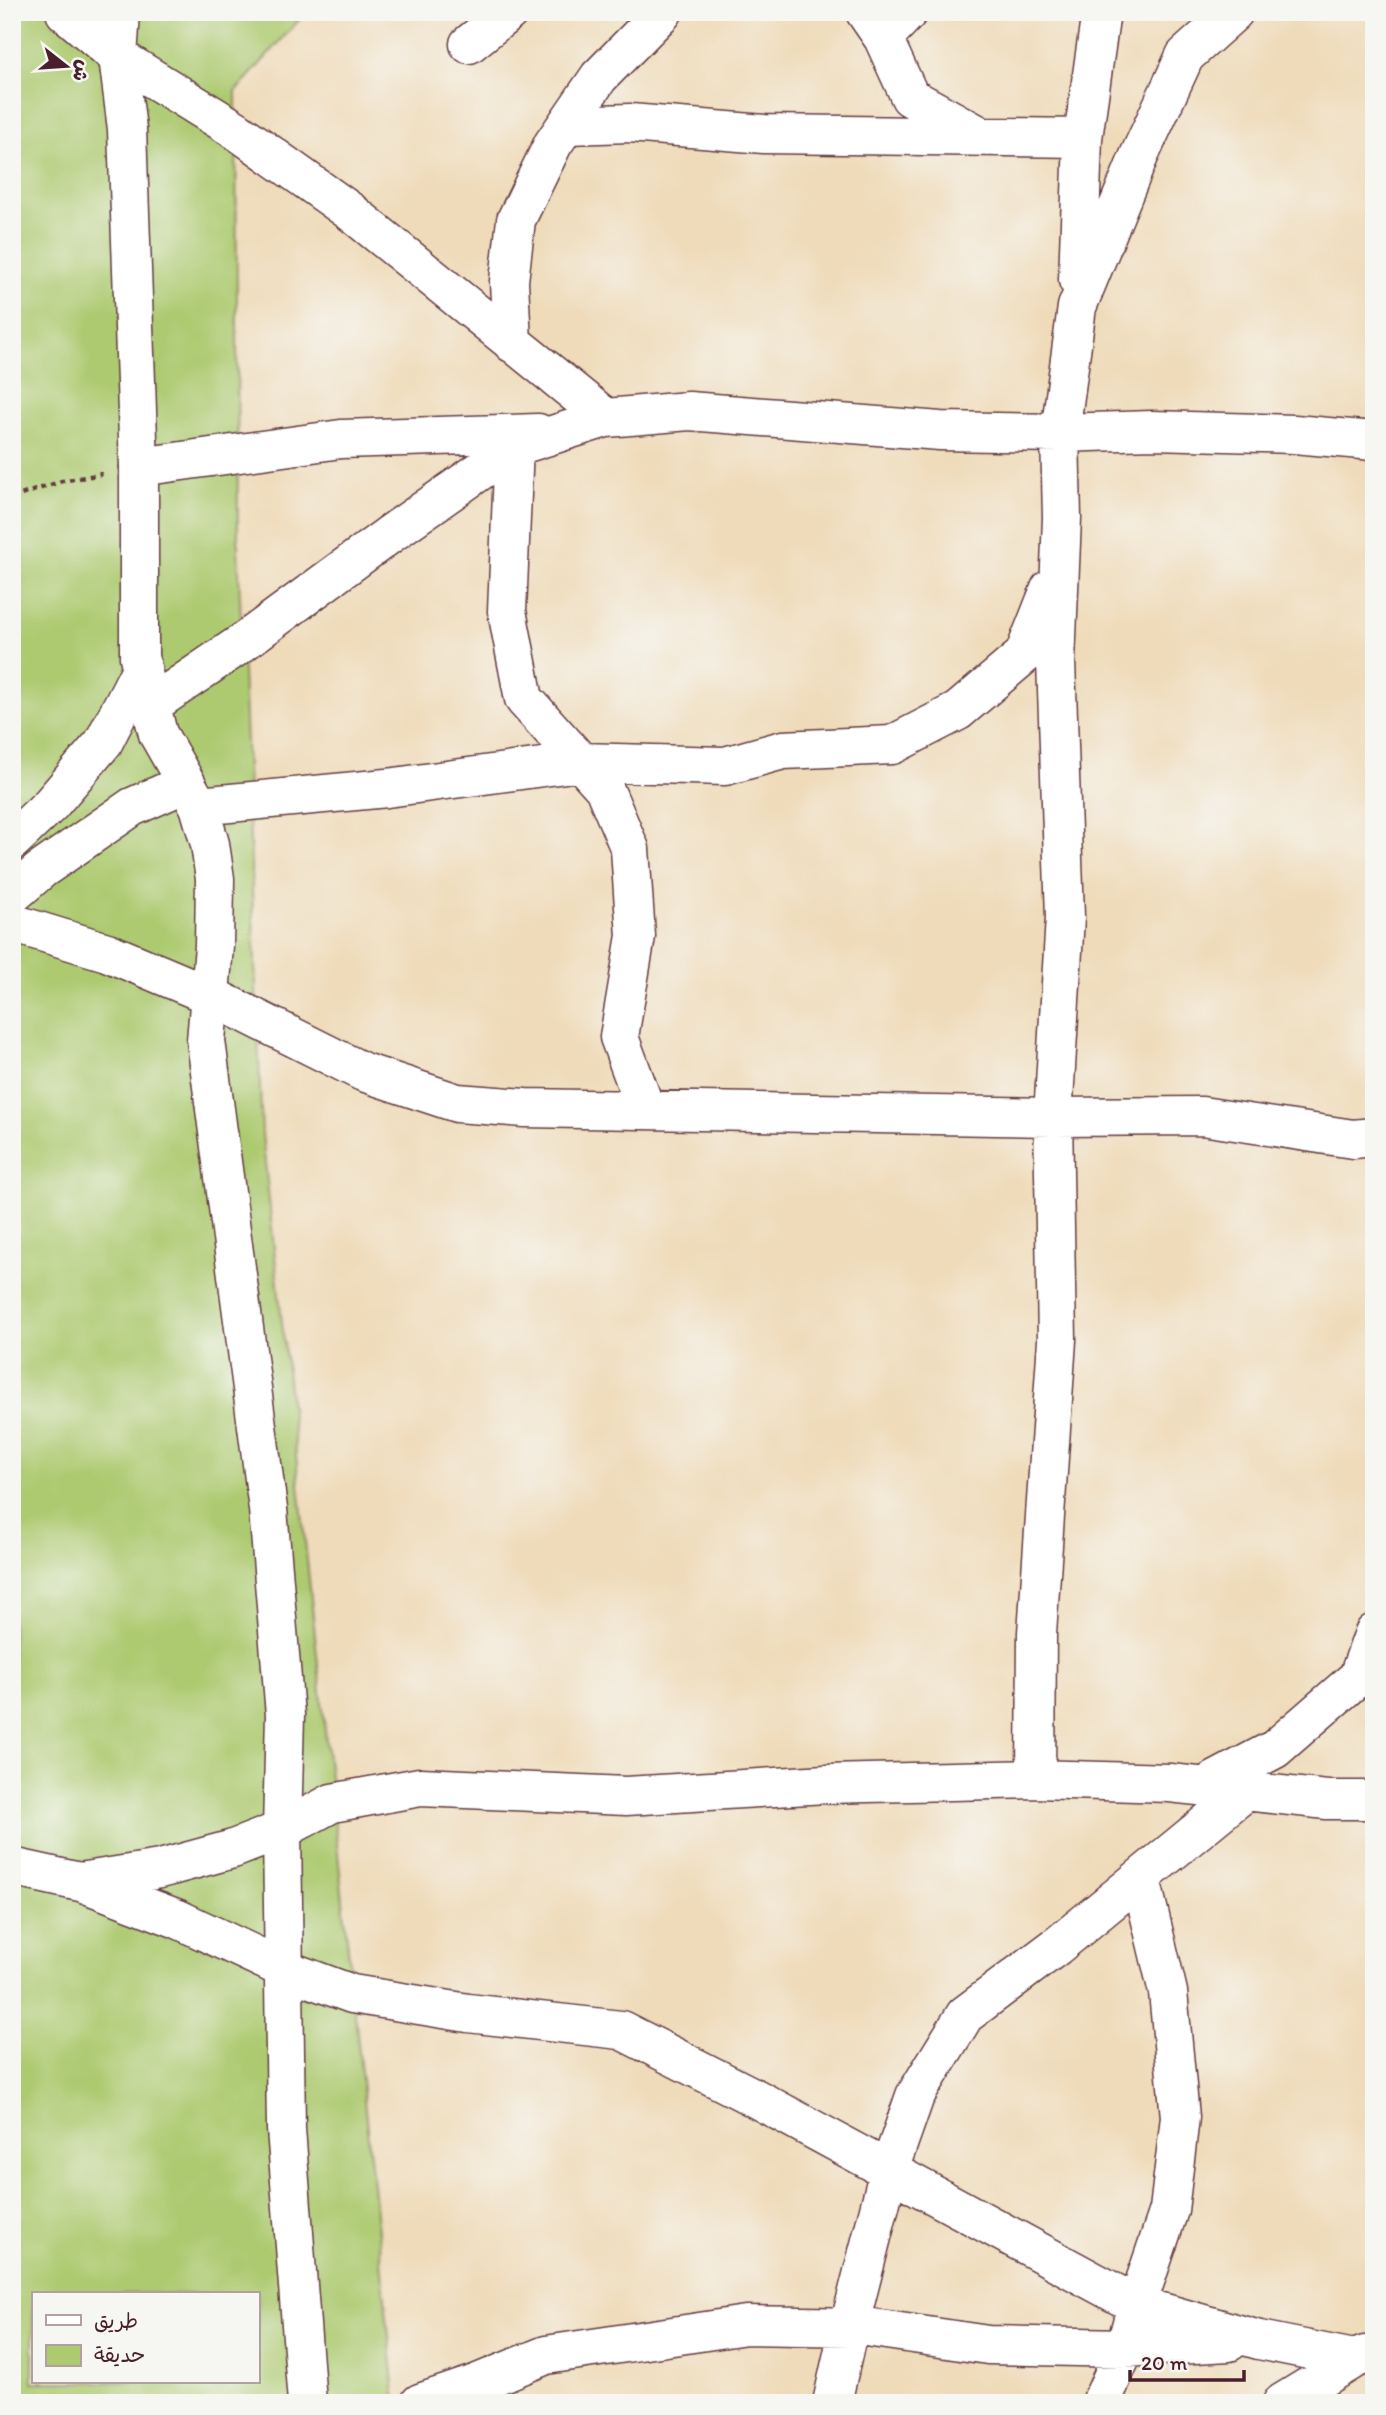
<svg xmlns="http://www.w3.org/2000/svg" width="1386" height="2415" viewBox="0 0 1386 2415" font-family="Itim,'Playpen Sans Arabic',sans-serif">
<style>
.green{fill:#adca71;stroke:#7c744e;stroke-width:2;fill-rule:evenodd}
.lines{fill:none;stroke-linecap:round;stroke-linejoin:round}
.minor-casing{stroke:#633b40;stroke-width:41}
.major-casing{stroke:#633b40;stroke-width:41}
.path{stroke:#633b40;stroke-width:4.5;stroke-dasharray:5 5;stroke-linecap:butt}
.minor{stroke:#fff;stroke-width:38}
.major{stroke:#fff;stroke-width:38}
</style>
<rect width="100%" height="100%" fill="#f6f6f2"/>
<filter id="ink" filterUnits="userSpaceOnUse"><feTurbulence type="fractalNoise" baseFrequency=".0143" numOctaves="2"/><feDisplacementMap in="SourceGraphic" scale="14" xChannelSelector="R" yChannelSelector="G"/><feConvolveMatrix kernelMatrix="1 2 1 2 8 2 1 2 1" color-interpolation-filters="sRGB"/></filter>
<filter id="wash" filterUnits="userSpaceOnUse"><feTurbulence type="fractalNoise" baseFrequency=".00686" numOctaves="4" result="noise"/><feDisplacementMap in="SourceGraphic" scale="28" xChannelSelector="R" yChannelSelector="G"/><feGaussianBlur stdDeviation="1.57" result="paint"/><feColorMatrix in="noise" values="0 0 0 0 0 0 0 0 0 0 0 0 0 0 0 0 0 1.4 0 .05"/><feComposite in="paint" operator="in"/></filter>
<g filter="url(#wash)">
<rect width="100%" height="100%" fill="#efdbba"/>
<path class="green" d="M12,12h294l-70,79 2,458 24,585 134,1269h-384zM33,2294h224v88h-224z"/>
</g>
<g filter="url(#ink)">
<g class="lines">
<g class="minor-casing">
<path id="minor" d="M65,12l53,45 118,73 115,82 255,206
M865,12l18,26 27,59 67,37
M883,38l25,-26
M469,44l40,-32
M567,125l63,-2 134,11 319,4
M1078,280l5,-142 18,-126
M512,343l-3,-62 7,-61 37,-76 46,-67 64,-65
M514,447l-7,164 17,88 80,89 26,61 6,87 -17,101 27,73
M139,467l202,-28 197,-6
M151,705l91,-62 151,-111 121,-85 92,-29 83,-7 251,20 120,2 92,-3 142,4 80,7
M199,806l188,-18 193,-26 145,4 58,-16 109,-5 66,-34 66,-56 26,-66
M12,841l39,-37 52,-61 39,-76
M12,895l29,-25 91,-63 54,-24
M12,923l95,29 102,43 154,77 94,31 68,5 528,9 149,-1 151,23 21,-2
M1036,1779l1,-146 20,-293 -4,-223 12,-200 -9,-256 6,-143 -2,-85 17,-126 62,-151 46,-100 49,-44
M1203,1787l72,-38 83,-72 16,-44
M12,1867l68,15 80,-13 73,-20 49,-19 50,-27 88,-16 206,9 200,-12 210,-5 134,4 157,17h47
M81,1882l97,37 106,50 68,25 116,19 153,17 134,68 382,207 122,35 95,19
M420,2403l53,-18 73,-30 200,-30 120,2 122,18 137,3 104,-6
M832,2403l17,-76 40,-157 26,-74 50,-81 92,-69 189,-155
M1101,2403l24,-55 12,-43 32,-95 11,-93 -12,-125 -27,-113
M1282,2403l72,-44 11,-4"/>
</g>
<g class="major-casing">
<path id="major" d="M121,12l-3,45 9,72 12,338v190l19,77 41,72 11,38 5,35 -1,67 -8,95 62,468 17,206 -3,115 4,299 21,274"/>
</g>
<path class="path" d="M12,498l50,-17 40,-7"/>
<use href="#minor" class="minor"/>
<use href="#major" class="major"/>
</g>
</g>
<rect width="1386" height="2415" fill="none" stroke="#f6f6f2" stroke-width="42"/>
<rect x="32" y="2292" width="228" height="91" fill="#f6f6f2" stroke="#b1a0a2" stroke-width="2"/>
<rect x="46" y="2315" width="35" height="10" fill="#ffffff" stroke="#b1a0a2" stroke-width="2"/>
<text x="94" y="2328" font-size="21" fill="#4a1f2b">طريق</text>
<rect x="46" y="2345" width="35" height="21" fill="#adca71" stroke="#b1a0a2" stroke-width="2"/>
<text x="94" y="2362" font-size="21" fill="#4a1f2b">حديقة</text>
<g transform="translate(66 66) rotate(107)" stroke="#f6f6f2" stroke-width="5" paint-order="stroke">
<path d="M0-5L12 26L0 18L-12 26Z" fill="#4a1f2b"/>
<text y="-10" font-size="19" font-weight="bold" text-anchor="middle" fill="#4a1f2b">ش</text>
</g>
<path d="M1130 2370v10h114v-10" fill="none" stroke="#4a1f2b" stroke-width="3.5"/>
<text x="1141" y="2370" font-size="21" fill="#4a1f2b" stroke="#f6f6f2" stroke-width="5" paint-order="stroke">20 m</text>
</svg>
